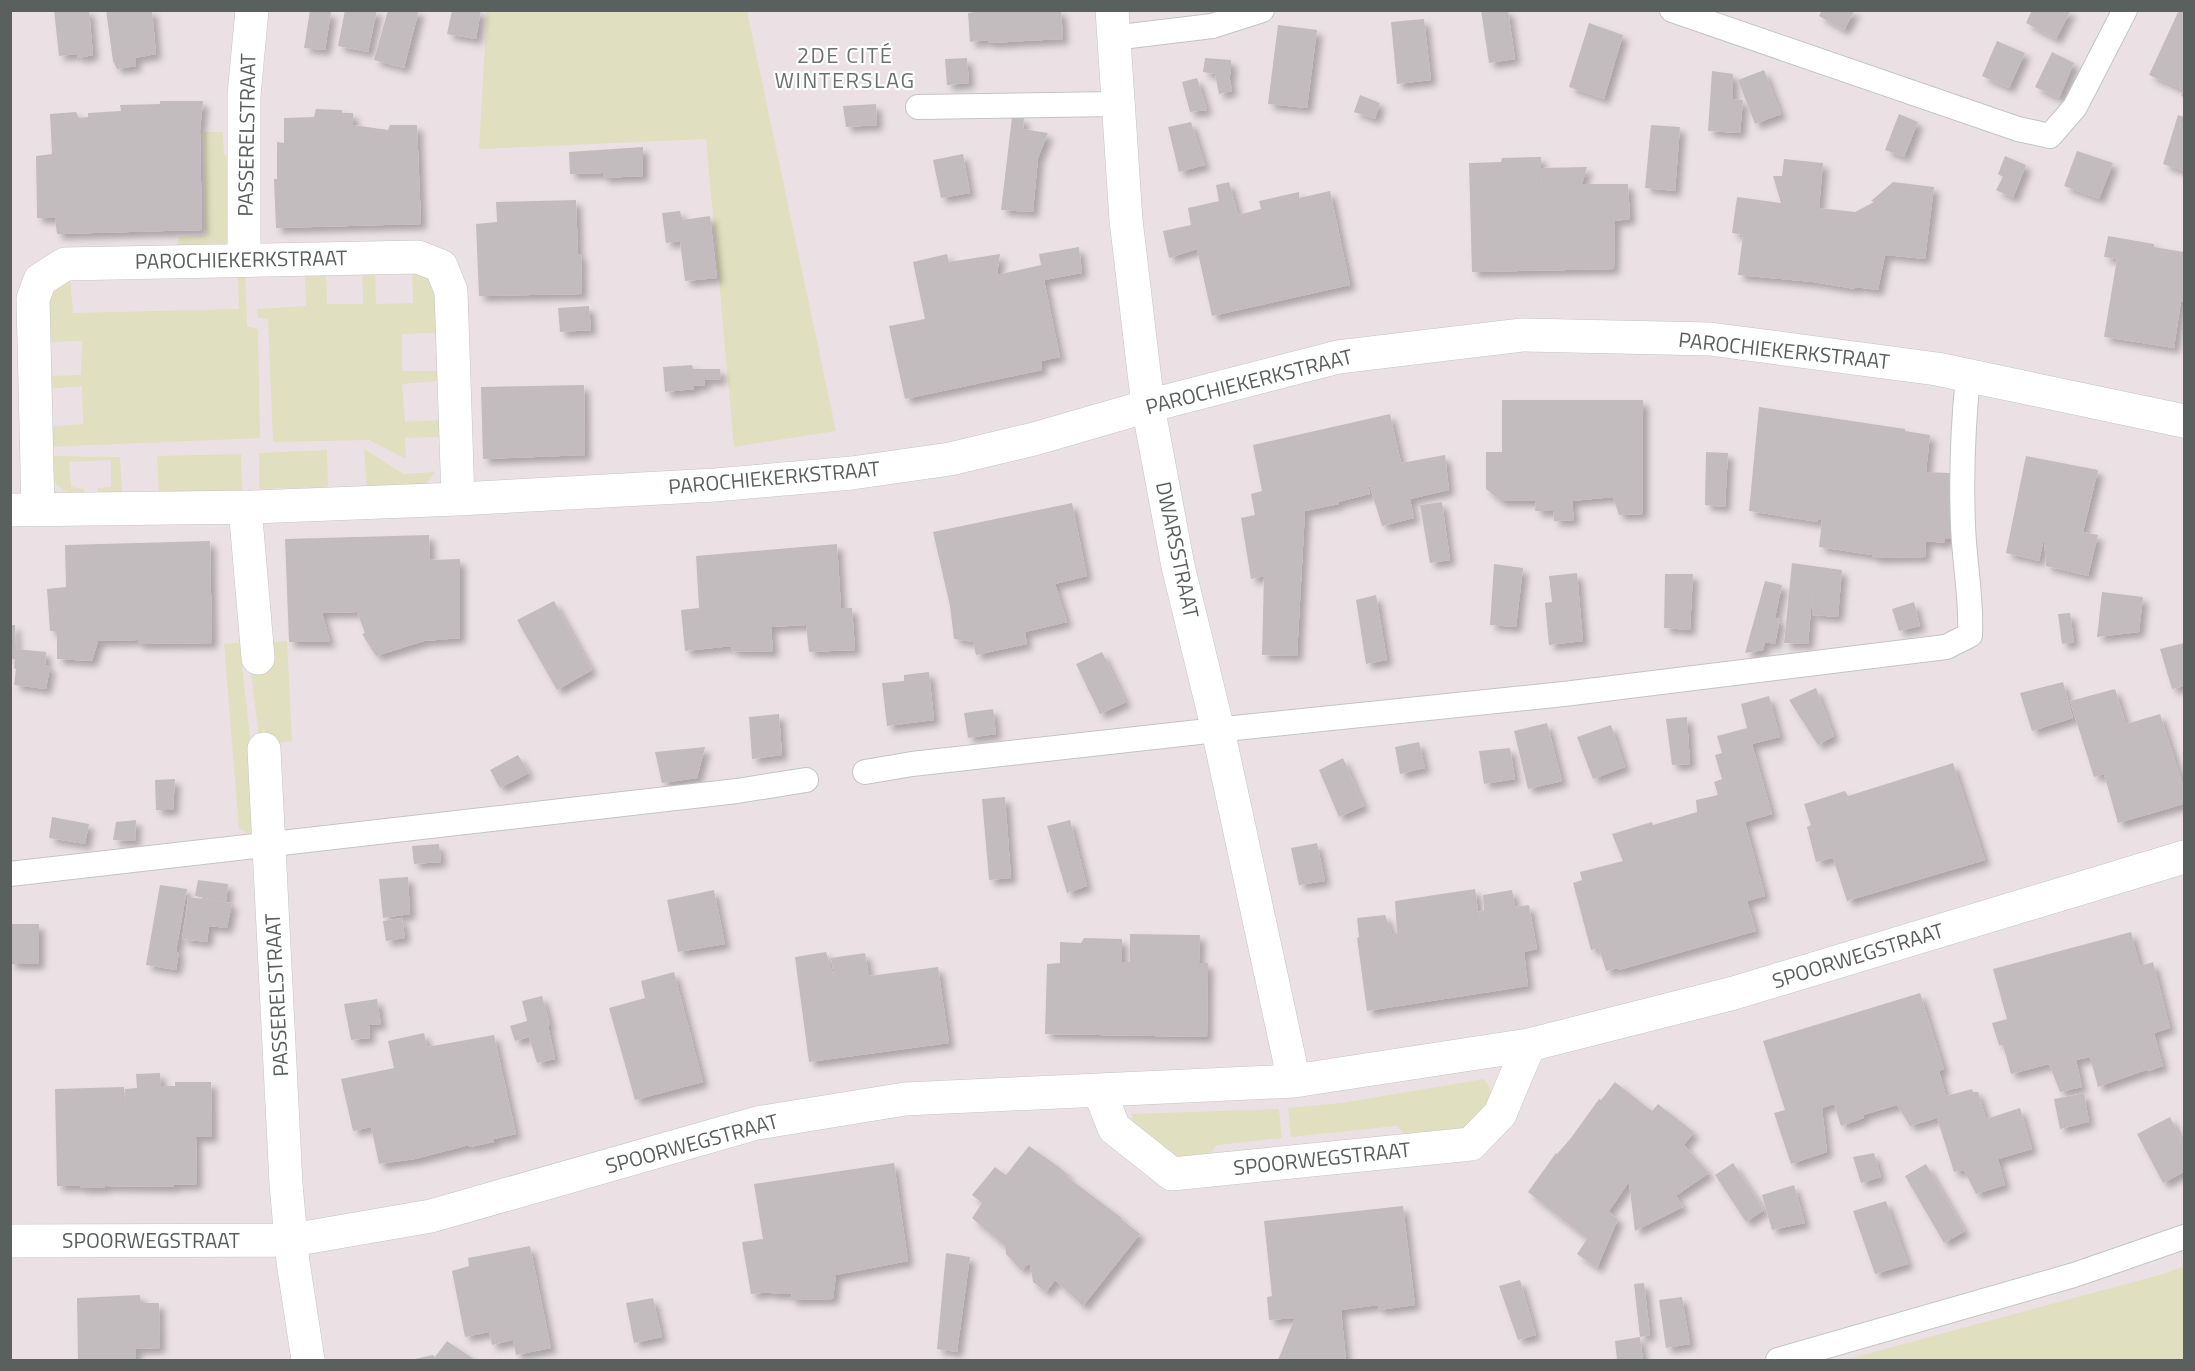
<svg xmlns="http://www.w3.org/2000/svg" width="2195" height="1371" viewBox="0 0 2195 1371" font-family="'Titillium Web',sans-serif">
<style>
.green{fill:#e0dfc0}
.building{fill:#c3bcbe;filter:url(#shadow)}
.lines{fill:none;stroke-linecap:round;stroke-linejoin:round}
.service-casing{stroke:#c0c6c3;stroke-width:26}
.minor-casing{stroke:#c0c6c3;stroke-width:34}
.service{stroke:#fff;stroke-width:24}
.minor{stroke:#fff;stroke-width:33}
.labels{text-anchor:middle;stroke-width:4.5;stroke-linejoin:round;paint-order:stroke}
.street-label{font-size:21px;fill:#5a605d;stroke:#fff}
.neighbourhood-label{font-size:22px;letter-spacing:1.5px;fill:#6b726e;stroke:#fff}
</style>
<defs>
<filter id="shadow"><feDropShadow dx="5.5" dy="5.5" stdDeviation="3" flood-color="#0004"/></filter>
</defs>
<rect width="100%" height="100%" fill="#ebe1e4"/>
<path class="green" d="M487,11h260l89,420 -102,16 -28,-308 -227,10z
M204,132h19l1,23 6,2v87l-53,3 2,-10 26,-2z
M375,267l1,37 37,-1 -1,-36 17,8 8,16v42l-35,1v37h36v10l-36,3 3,38 35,-2 1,17 -36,1 1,21 -37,-19 -96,2 -5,-123 -10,-1 -1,-9 49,-3 -1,-36 21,-2 1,36h36l-1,-36z
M238,272h7l2,54 11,3 2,109 -214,9 1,-20 36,-3 -1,-38 -34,3 -1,-13 34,-1 1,-34 -36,1 2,-46 22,-19 3,36 166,-4z
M364,449l40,25 31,-2 -8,11 -13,3h-47z
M327,450l1,37 -69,2v-36z
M241,454l1,37 -83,2 -2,-37z
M49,456l71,1 2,37h-24l-1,-6 14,-1v-27l-42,2 2,25 13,2 1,5c-27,0 -36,-13 -36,-38z
M287,641l5,100 -32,4 -10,-81 20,-22z
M238,643l2,4 11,99 3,90 -15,-7 -15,-185z
M1484,1079c16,21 4,29 -9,48l-63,11 -16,-12 -105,11 -3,-29 53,-5z
M1279,1109l3,29 -65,7 -12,16 -26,-1 -47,-38v-8z
M2184,1266v94h-340l319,-86z"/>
<path class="building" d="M54,10h35l4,45 -15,3 -1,-4 -18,2z
M106,10h46l4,44 -21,4 1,8 -19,3 -4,-8z
M310,10l21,2 -6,38 -21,-2z
M345,10h32l-9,42 -30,-6z
M388,10h31l-15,58 -30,-8z
M452,10h29l-5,29 -29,-5z
M986,10h75l2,29 -75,4v-3l-18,2 -2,-29z
M1481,10h27l7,49 -26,4z
M1822,10h33l-11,20 -25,-14z
M2032,10h39l-15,29 -30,-16z
M2179,10h5v87l-3,-1 3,-6 -35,-15z
M1424,19l7,61 -34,4 -6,-62z
M1589,23l34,12 -19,64 -35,-12z
M1278,25l39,5 -10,78 -39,-4z
M1997,41l28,12 -16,35 -27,-12z
M2052,52l22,11 -15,35 -24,-11z
M967,58l2,25 -22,2 -2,-26z
M1205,58l26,2v15h-2l3,16 -13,3 -4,-20 -12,-2z
M1764,70l17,44 -26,10 -17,-44z
M1712,71l21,3v25l10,1 -3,33 -32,-2z
M1197,78l10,32 -17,2 -8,-30z
M1360,95l20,8 -5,16 -21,-7z
M160,101h43l-3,30 2,99 -145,4 -2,-16h-18l-1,-62 16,-2 -2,-40 26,-2 3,6 9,-1v-4l33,-2 -1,-6 40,-1z
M876,104l1,21 -31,2 -3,-21z
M316,109l26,1v3h11v12l35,5 2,-5h27l4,99 -145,4 -2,-49h3v-37l7,1v-25l30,-1z
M1899,114l19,8 -14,35 -19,-7z
M2178,115l6,2v54l-21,-7z
M1012,117l12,1 -1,11 25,4 -10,25 -5,54 -32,-2z
M1191,122l14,43 -26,7 -11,-45z
M1651,125l29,2 -5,64 -30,-3z
M643,147v29l-40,2v-5l-33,1 -1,-22z
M2077,151l36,12 -14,36 -35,-13z
M963,154l7,39 -29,5 -8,-38z
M2005,156l21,9 -13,33 -17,-8 7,-13 -5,-3z
M1541,157v34l1,-23 45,-1 -5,17h46l2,35 -15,2 -1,48 -142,3 -3,-109 32,-1 1,-4z
M1784,159l39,4 -4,45 36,4 19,-10 -3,-1 22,-19 41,5 -9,72 -40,-4 -7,35 -23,-3v2l-42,-7 -75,-7 5,-40 -11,-2 5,-36 44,6 -8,-27h9z
M1229,182l9,33 23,-6 -2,-8 40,-9v6l31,-7 20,94 -138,31 -15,-67 -28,9 -6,-27 28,-6 -3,-17 31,-7 -3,-16z
M576,200l2,54h3l1,40 -103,2 -3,-72 21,-2 -1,-20z
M680,211l2,9 28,-4 7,62 -32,3 -5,-40 -14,2 -4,-30z
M2108,236l46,8v3l30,5v50l-3,-1 -7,47 -70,-11 13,-78 -13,-2z
M1079,247l3,26 -38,7 16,77 -19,4 1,9 -137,29 -16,-73 36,-7 -12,-57 34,-8 2,8 51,-8 -3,21 44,-10 -2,-11z
M589,306l2,24 -31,2 -2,-24z
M692,365l1,4h27l1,10 -17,1 1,5 -11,1v3l-29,3 -2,-25z
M584,385l1,70 -102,4 -2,-72z
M1502,400h141v114l-24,1 -6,-18 -41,4 2,19 -20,1 -1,-10h-18l1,-10h-35l-15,-12v-37h16z
M1759,407l146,22v2l25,4 -4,37 24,1 3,66h-8v4l-19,-2 -1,16 -51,1 -2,-3 -53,-8 3,-27 -4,-1 -1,3 -68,-11z
M1390,414l11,49 44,-8 4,35 -39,9 4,19 -32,8 -16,-52 4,20 -32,8 1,2 -34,7 -8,145 -35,-1 2,-79 -13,3 -10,-61 14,-3 -4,-21 11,-3 -9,-46z
M1706,452l22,1 -3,54 -20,-2z
M2026,456l72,14 -15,62 15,3 -10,41 -42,-10 -2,-28 -5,23 -33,-8z
M1442,502l8,58 -20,3 -10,-58z
M1072,503l15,73 -32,8 12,38 -42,10 2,12 -51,11 -3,-13 -19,-3 -4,-33 -17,-74z
M429,535l1,25 30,-1v79l-36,3 -48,15 -14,-22 3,-1 -8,-21 -35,1 8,29h-41l-4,-103z
M210,541l2,102 -74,1v-4l-40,1 -6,20 -35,-2v-27l-7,-1 -3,-42 19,-2 -1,-42z
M837,544l4,64h11l3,42 -46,2 -3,-27 -35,2 2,25 -42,-1 1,-5 -47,5 -4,-41 18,-2 -3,-52z
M1792,563l50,7 -4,47 -26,-2 1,-29 -5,58 -24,-1z
M1494,564l29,4 -7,59 -26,-2z
M1577,573l6,68 -34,4 -4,-42 7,-1 -3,-26z
M1665,574h28l-3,56 -26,-2z
M1765,581l17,4 -7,33 5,1 -5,25 -10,-2 -2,8 -18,3z
M2102,592l41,5 -4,35 -42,5z
M1376,595l11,65 -21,4 -10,-64z
M554,601l38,69 -35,20 -40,-70z
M1914,602l6,24 -21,5 -7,-22z
M2070,613l4,29 -12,2 -4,-30z
M10,625h5l1,24 30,3 -1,13 5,2 -4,22 -32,-4 2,-16 -2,-1 1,-9h-5z
M2184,643v43l-12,3 -12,-40z
M1102,652l24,50 -26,12 -24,-50z
M929,672l5,48 -47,6 -5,-43 22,-2v-6z
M2063,682l10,36 -41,13 -12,-38z
M1816,688l18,48 -16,9 -29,-45z
M2115,689l11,35 34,-10 24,74v16l-66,19 -14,-49 -10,3 -24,-76z
M1769,696l11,41 -28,7 20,70 -27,8 20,74 -18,5 9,30 -137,39 -1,-2 -12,3 -7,-23 -8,2 -18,-67 9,-3 -2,-8 43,-11 -11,-27 40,-12 1,3 44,-13 -1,-12 22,-5 -4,-13 8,-3 -7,-24 7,-2 -5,-17 30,-8 -6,-24z
M993,709l3,25 -28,4 -4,-25z
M779,714l3,41 -30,4 -3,-42z
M1687,717l3,47 -18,1 -6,-46z
M1547,723l15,58 -34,8 -14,-58z
M1611,725l14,42 -32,12 -16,-42z
M1419,742l6,26 -25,6 -5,-27z
M705,747l-8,31 -35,5 -7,-31z
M1510,748l5,31 -31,5 -5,-33z
M518,755l11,18 -29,15 -10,-18z
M1343,758l21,48 -25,11 -20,-47z
M1953,763l32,97 -138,41 -14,-43 -17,4 -9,-35 4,-2 -7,-21 41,-13 3,5z
M175,779l-2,31h-17l-1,-30z
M1005,797l6,81 -22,2 -7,-81z
M52,817l37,7 -4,20 -36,-6z
M136,820l-1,21 -22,-1 3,-18z
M1070,820l17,66 -20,7 -20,-67z
M1317,843l8,38 -26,4 -8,-37z
M439,844l2,18 -27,2 -2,-18z
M408,877l2,37 -27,4 -4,-39z
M198,880l30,4 -2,18 -31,-6z
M160,885l27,4 -11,63h3l-3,18 -30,-5z
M1475,889l6,43 -2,-20 5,-2 -1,-15 29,-5 3,17 14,-2 8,44 -13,3 4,34 -161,25 -10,-73 2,-1 -2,-19 28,-3 7,18h5l-2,-32z
M714,890l11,54 -47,8 -11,-52z
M188,897l44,6 -5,25 -18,-2 -2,16 -25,-3z
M402,918l3,20 -19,3 -3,-20z
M10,924h29v40h-29z
M2131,932l9,34 13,-4 17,66 -16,5 9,33 -15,5 -12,-20 10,19 -48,17 -8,-30 -14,3 6,27 -22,5 -11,-28 -38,10 -8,-29h-4l-7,-22 15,-4 -14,-50z
M1130,934l70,1 -1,28h9l-1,74 -162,-3 2,-70 13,-1v-21l21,1 3,-5 38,1v23h8z
M826,952l9,29 -4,-23 34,-5 4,23 69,-9 11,76 -140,19 -14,-105z
M674,972l29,110 -68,18 -26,-92 36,-10 -4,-17z
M1920,993l24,76 -5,2 7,25 26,-7 1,3h5l8,27 34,-11 12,41 -34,10 7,26 -29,9 -12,-24 -10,2 -17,-54 -27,8 -13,-21 -34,10 1,3 -23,8 -7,-22 -12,4 5,44 -36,12 -17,-51 11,-3 -22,-69z
M542,996l8,28 -2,1 7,34 -18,4 -8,-26 -14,4 -5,-15 17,-5 -5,-20z
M377,999l4,25 -12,1 1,13 -19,2 -7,-36z
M424,1033l3,14 67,-12 22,99 -22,5v3l-24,5 -1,-2 -54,14 -36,5 -8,-37 -18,4 -12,-52 53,-11 -6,-27z
M160,1073l1,13h14v-4h36l1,55h-16l1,47 -23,1v2l-69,-1v2h-24l-1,-2h-23l-2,-97 69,-2 2,20 -1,-18 12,-1 -1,-14z
M1615,1082l37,29 6,-7 36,28 -10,13 25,28 -32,22 -8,-11 14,23 -48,24 -6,-49 -20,29 -10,-7 19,15 -21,49 -20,-14 10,-15 -59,-47 28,-39 1,1 14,-16 28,-39 2,1z
M2084,1093l5,29 -29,7 -6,-30z
M2170,1117l14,28v27l-21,11 -26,-49z
M1029,1146l30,21 9,8 -1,2 55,41 -1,1 19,15 -57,72 -28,-26 -9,12 -13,-10 -3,-18 -5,2 -3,5 -16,-17v-7l-34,-29 10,-15 -10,-8 23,-28 11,8z
M1874,1153l7,24 -20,6 -8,-26z
M894,1163l14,98 -72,14 -3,24 -43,1 2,-6h-21v-2l-20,2 -9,-52 21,-3 -9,-55z
M1733,1163l31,47 -18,12 -31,-47z
M1926,1164l39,67 -21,12 -39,-67z
M1794,1185l11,38 -33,7 -10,-35z
M1886,1201l22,63 -33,10 -22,-63z
M1403,1206l12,99 -36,5 -1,-5 -37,5 5,50h-68l17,-42 -26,2 -2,-23 5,-1 -8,-75z
M530,1246l21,102 -35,7 -3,-15 -21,5 -3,-13 -24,5 -13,-66 17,-5 -1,-8z
M946,1253l24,4 -13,95 -20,-3z
M1520,1280l16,55 -18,5 -19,-54z
M1644,1283l6,52 -10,2 -6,-53z
M140,1295l1,8h18l1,45 -24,1v11h-58l-1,-62z
M1682,1297l8,47 -24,4 -7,-48z
M653,1298l9,39 -28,6 -8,-40z
M1640,1337l3,23h-26l-2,-19z
M447,1341l28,19h-65l23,-5 2,2z"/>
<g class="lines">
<g class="service-casing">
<path id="service" d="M1672,10l346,119 32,7 25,-29 50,-97
M1113,38l99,-12 50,-16
M918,107l199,-3
M865,772l47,-8 323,-36 329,-34 382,-47 24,-12c2,-38 -6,-73 -7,-111 -2,-50 0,-98 5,-148
M10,874l727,-83 69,-11
M1778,1360l296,-85 110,-38"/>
</g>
<g class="minor-casing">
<path id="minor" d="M1112,10l14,210 22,186 30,160 40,164 76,351
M244,259v-164l8,-85
M245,507l13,151
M10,510l242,-3 206,-8 257,-14 137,-12 98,-14 84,-20 114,-33 190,-49 184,-22 188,4 227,30 247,52
M38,510l-5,-211 7,-19 25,-16 353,-7 23,9 10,25 7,208
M264,749l22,435 7,78 15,98
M1099,1090l15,38 58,46 299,-30 29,-30 29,-69
M10,1241l282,-1 139,-24 326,-93 148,-24 389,-18 235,-36 205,-52 450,-136"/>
</g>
<use href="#service" class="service"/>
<use href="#minor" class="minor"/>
</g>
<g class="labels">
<g class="street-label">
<text transform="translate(247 135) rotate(-89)" y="7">PASSERELSTRAAT</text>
<text transform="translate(241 260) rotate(-1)" y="7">PAROCHIEKERKSTRAAT</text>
<text transform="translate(1784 351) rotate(6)" y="7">PAROCHIEKERKSTRAAT</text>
<text transform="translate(1249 382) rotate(-14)" y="7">PAROCHIEKERKSTRAAT</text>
<text transform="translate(774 478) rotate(-5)" y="7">PAROCHIEKERKSTRAAT</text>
<text transform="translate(1177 550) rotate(78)" y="7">DWARSSTRAAT</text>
<text transform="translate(1858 956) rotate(-17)" y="7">SPOORWEGSTRAAT</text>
<text transform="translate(277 995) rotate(-93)" y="7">PASSERELSTRAAT</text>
<text transform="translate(692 1144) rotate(-15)" y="7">SPOORWEGSTRAAT</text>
<text transform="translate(1322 1159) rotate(-6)" y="7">SPOORWEGSTRAAT</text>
<text x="151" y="1248">SPOORWEGSTRAAT</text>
</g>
<g class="neighbourhood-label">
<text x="845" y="63">2DE CITÉ<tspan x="845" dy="25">WINTERSLAG</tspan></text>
</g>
</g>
<rect width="2195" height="1371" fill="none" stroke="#5a605d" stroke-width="24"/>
</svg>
